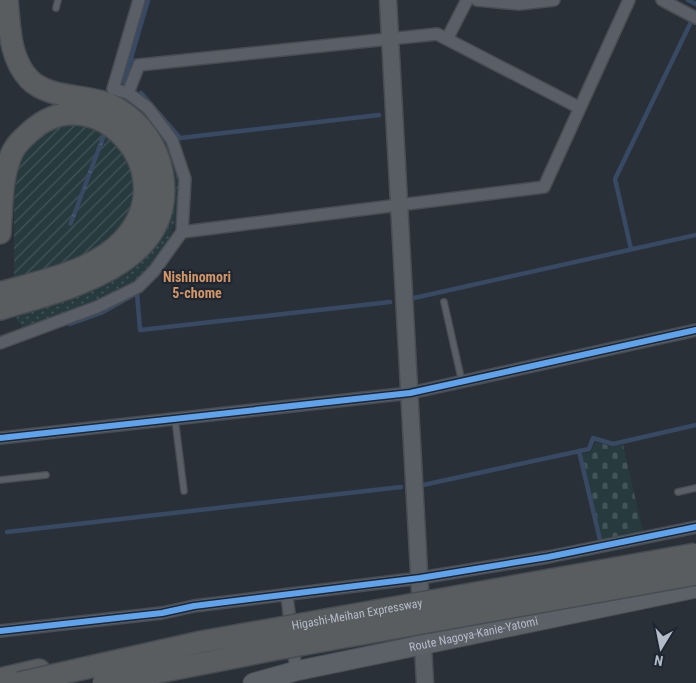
<svg xmlns="http://www.w3.org/2000/svg" width="696" height="683" viewBox="0 0 696 683" font-family="'Roboto Condensed',sans-serif">
<style>
.grass{fill:url(#grass-dots)}
.cemetery{fill:url(#cemetery-stones)}
.garden{fill:url(#garden-furrows)}
.water{fill:url(#water-ripples)}
.lines{fill:none;stroke-linecap:round;stroke-linejoin:round}
.stream{stroke:#384963;stroke-width:4.5}
.lane-casing{stroke:#484c53;stroke-width:8}
.street-casing{stroke:#484c53;stroke-width:14}
.secondary-casing{stroke:#484c53;stroke-width:19}
.primary-casing{stroke:#484c55;stroke-width:21}
.highway-casing{stroke:#474c53;stroke-width:24}
.lane{stroke:#5a5e66;stroke-width:5.5}
.street{stroke:#5a5e66;stroke-width:11}
.secondary{stroke:#595d64;stroke-width:16}
.primary{stroke:#5c6168;stroke-width:19}
.highway{stroke:#5a5d60;stroke-width:21}
.highway-bridge-casing{stroke:#474c53;stroke-width:24;stroke-linecap:butt}
.highway-bridge{stroke:#5a5d60;stroke-width:21}
.cycleway-casing{stroke:#1d2633;stroke-width:9}
.cycleway{stroke:#60a3ed;stroke-width:6}
.labels{text-anchor:middle;stroke-width:4.5;stroke-linejoin:round;paint-order:stroke}
.street-label{font-size:12px;fill:#b4bcc9;stroke:#1d2633}
.neighbourhood-label{font-size:14px;font-weight:bold;fill:#d59563;stroke:#1d2633}
</style>
<defs>
<pattern id="grass-dots" width="8" height="8" patternUnits="userSpaceOnUse" patternTransform="scale(1.25)"><rect width="8" height="8" fill="#273a3e"/><path d="M2 2h.1M6 6h.1" fill="none" stroke="#445559" stroke-width="1.8" stroke-linecap="round"/></pattern>
<pattern id="cemetery-stones" width="16" height="16" patternUnits="userSpaceOnUse" patternTransform="scale(1.25)"><rect width="16" height="16" fill="#273a3e"/><path d="M2 7V4a2 2 0 0 1 4 0v3zM10 15v-3a2 2 0 0 1 4 0v3z" fill="#445559"/></pattern>
<pattern id="garden-furrows" width="10" height="10" patternUnits="userSpaceOnUse" patternTransform="scale(1.25)"><rect width="10" height="10" fill="#273a3e"/><path d="M-1 1l2-2M0 10L10 0M9 11l2-2" fill="none" stroke="#445559"/></pattern>
<pattern id="water-ripples" width="26" height="14" patternUnits="userSpaceOnUse" patternTransform="scale(1.25)"><rect width="26" height="14" fill="#384963"/><path d="M2 4q2-2 4 0t4 0M15 11q2-2 4 0t4 0" fill="none" stroke="#526178"/></pattern>
</defs>
<rect width="100%" height="100%" fill="#2a3038"/>
<path class="grass" d="M96,92c9,1 22,2 30,6 15,8 28,23 36,38 31,50 17,105 -23,145 -20,19 -84,39 -112,50l-10,-10 -1,-8c46,-16 108,-27 137,-68z"/>
<path class="cemetery" d="M595,442l19,5 9,-2 20,87 -41,8 -20,-86 9,-2z"/>
<path class="garden" d="M80,122l28,10 27,42v27l-23,38 -22,14 -76,28v-80l4,-33 6,-16 24,-23z"/>
<path class="water" d="M102,134l4,2 -34,90 -4,-1z"/>
<g class="lines">
<path class="stream" d="M688,0l8,4
M130,61l12,-1
M124,82l24,-82
M141,93l39,45 199,-23
M631,249l-16,-70 76,-157
M414,298l282,-63
M70,324l31,-11 36,-20 3,37 250,-28
M579,451l21,89
M423,485l166,-36 4,-11 20,6 83,-19
M7,532l394,-45"/>
<g class="lane-casing">
<path id="lane" d="M56,8l2,-8
M444,302l18,80
M175,419l9,72
M0,480l46,-5
M678,492l18,-4"/>
</g>
<g class="street-casing">
<path id="street" d="M477,0l42,4 35,-4
M662,0l34,18
M447,39l20,-39
M128,93l11,-28 298,-31 143,74
M182,232l362,-45 85,-187
M0,343l97,-36 41,-20 16,-16 28,-39 3,-53 -13,-39 -24,-32 -20,-15 -15,-4 26,-89
M0,438l410,-45 286,-63
M287,596l9,75
M0,631l162,-18 32,-7 226,-28 128,-21 148,-30"/>
</g>
<g class="secondary-casing">
<path id="secondary" d="M388,0l37,683"/>
</g>
<g class="primary-casing">
<g id="primary">
<path id="s1" d="M253,683l43,-12 400,-83"/>
</g>
</g>
<g class="highway-casing">
<path id="highway" d="M0,233c2,-27 1,-58 13,-82 4,-8 11,-14 18,-20 63,-57 155,40 93,108 -30,33 -84,42 -124,54
M0,309c65,-20 179,-43 162,-137 -5,-27 -21,-49 -44,-63 -27,-17 -66,-7 -89,-30 -20,-22 -19,-51 -22,-79
M0,679l39,-9"/>
</g>
<use href="#lane" class="lane"/>
<use href="#street" class="street"/>
<use href="#secondary" class="secondary"/>
<use href="#primary" class="primary"/>
<use href="#highway" class="highway"/>
<g class="highway-bridge-casing">
<g id="highway-bridge">
<path id="s2" d="M19,683l182,-41 495,-88"/>
<path d="M103,683l168,-33 425,-76"/>
</g>
</g>
<use href="#highway-bridge" class="highway-bridge"/>
<g class="cycleway-casing">
<path id="cycleway" d="M0,438l410,-45 286,-63
M0,631l162,-18 32,-7 226,-28 128,-21 148,-30"/>
</g>
<use href="#cycleway" class="cycleway"/>
</g>
<g class="labels">
<g class="street-label">
<text dy="4" stroke="none"><textPath href="#s2" startOffset="345">Higashi-Meihan Expressway</textPath></text>
<text dy="4" stroke="none"><textPath href="#s1" startOffset="226">Route Nagoya-Kanie-Yatomi</textPath></text>
</g>
<g class="neighbourhood-label">
<text x="197" y="282">Nishinomori<tspan x="197" dy="16">5-chome</tspan></text>
</g>
</g>
<g transform="translate(661 648) rotate(190)" stroke="#1d2633" stroke-width="4" paint-order="stroke">
<path d="M0-4L9 19L0 12L-9 19Z" fill="#b4bcc9"/>
<text y="-8" font-size="14" font-weight="bold" text-anchor="middle" fill="#b4bcc9">N</text>
</g>
</svg>
